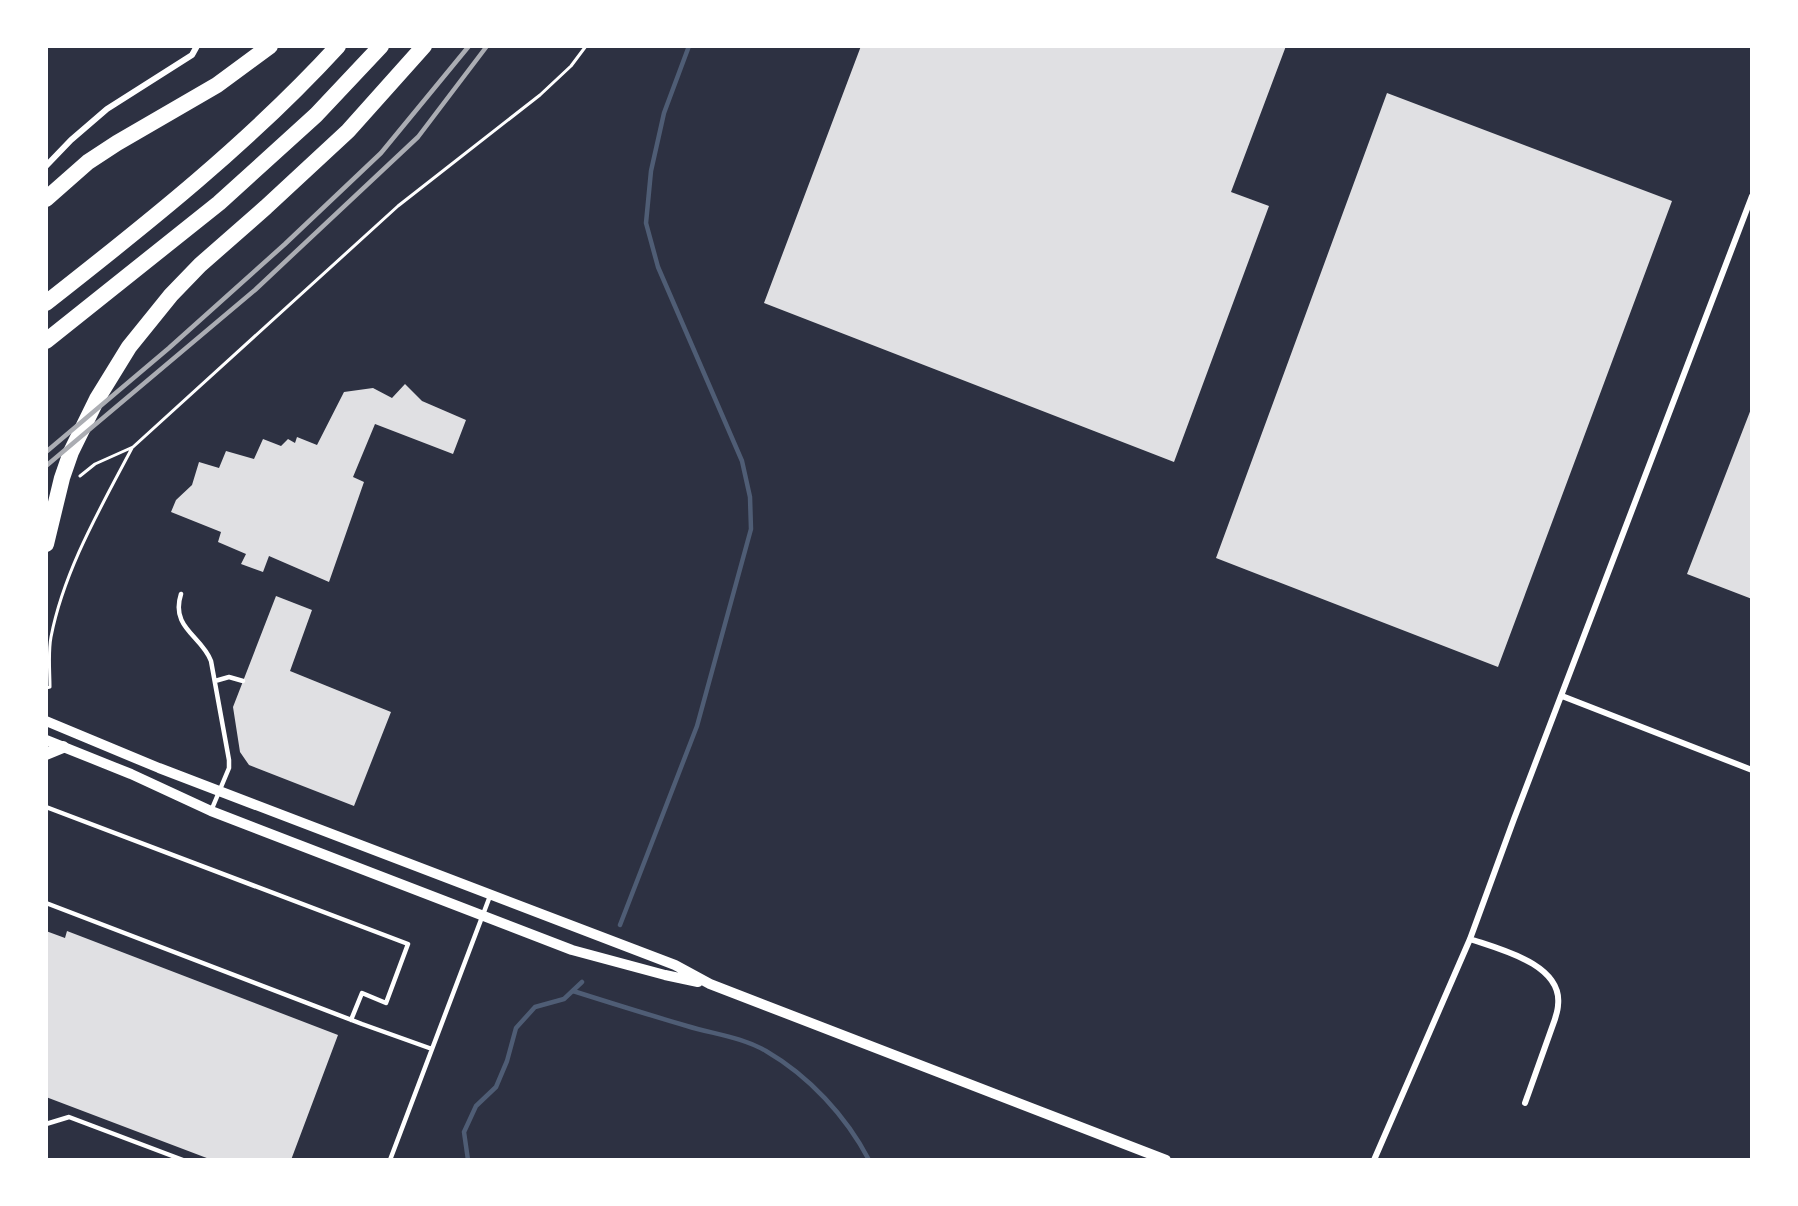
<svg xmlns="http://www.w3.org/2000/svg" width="1798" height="1206" viewBox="0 0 1798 1206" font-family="Helvetica,sans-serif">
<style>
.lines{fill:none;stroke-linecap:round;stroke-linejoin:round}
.stream{stroke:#4f5d75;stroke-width:4.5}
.building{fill:#e0e0e3}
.path{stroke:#fff;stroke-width:3}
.service{stroke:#fff;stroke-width:4.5}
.minor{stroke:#fff;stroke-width:6}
.tertiary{stroke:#fff;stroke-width:10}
.secondary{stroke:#fff;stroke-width:12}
.motorway{stroke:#fff;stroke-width:16}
.rail{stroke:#abadb3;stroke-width:4.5}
</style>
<rect width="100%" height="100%" fill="#2d3142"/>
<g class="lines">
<path class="stream" d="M620,925l77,-199 54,-197 -1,-32 -8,-36 -84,-194 -12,-44 5,-52 13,-58 25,-67
M573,991c38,12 76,24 114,35 26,8 55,11 79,25 43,25 80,65 103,109
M468,1160l-4,-28 12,-26 20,-19 11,-26 9,-33 19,-21 29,-8 18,-17"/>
</g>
<path class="building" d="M861,46h425l-55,146 38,14 -95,256 -410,-159z
M1387,93l285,108 -174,466 -282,-109z
M405,384l17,17 44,19 -13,34 -78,-30 -22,53 11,5 -35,100 -60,-26 -6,16 -22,-8 5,-10 -28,-12 3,-10 -50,-20 5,-12 16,-15 7,-23 20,6 7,-17 28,8 9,-20 18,7 7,-7 7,4 2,-6 20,8 27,-53 29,-4 19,10z
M1751,409h1v190l-65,-25z
M276,596l36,14 -22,61 101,41 -37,94 -105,-41 -9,-13 -7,-45z
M46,931l19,7 2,-7 271,104 -47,125h-79l-166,-63z"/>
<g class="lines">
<path class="path" d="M80,476l15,-12 38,-17 265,-241 142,-111 31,-29 15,-20
M46,688l4,-1c0,-16 -2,-34 1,-50 13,-67 50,-130 81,-189"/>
<path class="service" d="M181,594c-11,34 21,42 30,67l18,99v8l-18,43
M215,681l14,-4 14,4
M46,807l362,137 -22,59 -24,-10 -11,27
M46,903l316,121 70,25
M46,1124l23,-7 114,43
M390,1160l100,-264"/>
<path class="minor" d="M46,166l25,-26 36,-31 85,-54 5,-9
M1562,696l190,74
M1470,939c29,10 93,25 88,66 0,5 -2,10 -3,14l-30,84
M1374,1160l96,-221 44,-120 238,-623"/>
<path class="tertiary" d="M46,721l113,47 516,197 35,19 456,176
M46,740l85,34 80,37 361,139 93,25 33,7"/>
<path class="secondary" d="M46,754l17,-7"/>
<path class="motorway" d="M46,199l42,-37 29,-19 100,-58 53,-39
M46,303c102,-80 204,-161 292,-257
M46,341l173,-138 97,-88 65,-69
M46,544l16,-66 9,-26 26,-53 32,-52 42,-52 29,-30 66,-58 82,-76 76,-85"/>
<path class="rail" d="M46,452l123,-104 116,-104 96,-91 88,-107
M46,466l209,-176 163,-153 69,-91"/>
</g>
<rect width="1798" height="1206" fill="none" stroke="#ffffff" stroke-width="96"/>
</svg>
